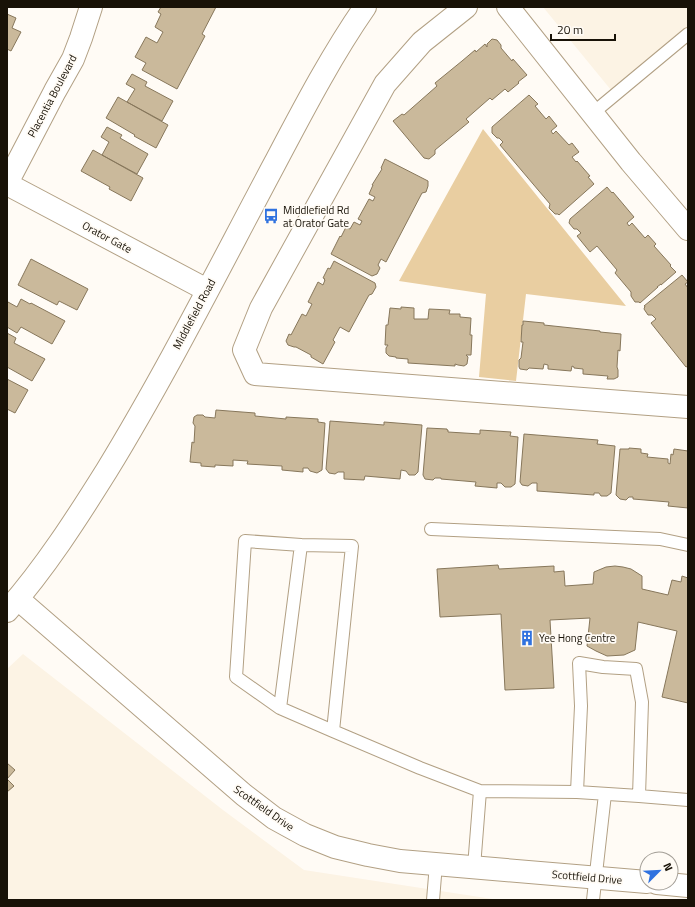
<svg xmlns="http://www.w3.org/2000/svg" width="695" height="907" viewBox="0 0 695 907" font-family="'Titillium Web',sans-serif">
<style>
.built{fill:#fcf3e4}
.green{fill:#e9cea1}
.building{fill:#cab99b;stroke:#87775b}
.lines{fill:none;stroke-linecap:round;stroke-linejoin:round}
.service-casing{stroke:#b2a084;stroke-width:14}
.minor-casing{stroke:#b2a084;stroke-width:24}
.tertiary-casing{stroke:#b2a084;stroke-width:24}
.secondary-casing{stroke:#b2a084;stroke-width:24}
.service{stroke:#fff;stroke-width:12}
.minor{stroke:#fff;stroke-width:22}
.tertiary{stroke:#fff;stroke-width:22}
.secondary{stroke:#fff;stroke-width:22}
.labels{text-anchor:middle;stroke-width:3.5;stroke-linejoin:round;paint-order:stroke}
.street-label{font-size:11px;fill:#181207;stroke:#fffbf5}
.poi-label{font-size:11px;fill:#181207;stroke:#fffbf5;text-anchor:start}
</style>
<rect width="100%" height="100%" fill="#fffbf5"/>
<path class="built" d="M543,7h145v22l-77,61z
M23,654l200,156 81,60 195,30h-492v-231z"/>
<path class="green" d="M483,129l143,177 -100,-12 -10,87 -37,-4 7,-83 -87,-13z"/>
<path class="building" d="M161,7h55l-14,27 3,2 -28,53 -35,-19 4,-7 -11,-6 11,-20 11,6 6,-11 -8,-5 6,-13 -3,-2z
M7,14l9,4 -4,10 9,4 -10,19 -4,-2z
M492,39l5,1 4,5v3l11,13 1,-2 14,16 -9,7 1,1 -11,9 -3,-3 -13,11 -2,-2 -24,21 3,3 -34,28v4l-6,5 -5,-1 -31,-37 9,-7 2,1 33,-29 -2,-3 27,-22 13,-11 1,2 9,-8 2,3v-3z
M132,74l15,8 -2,4 28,15 -11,20 -35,-19 8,-13 -9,-5z
M529,95l9,9 -3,2 11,13 3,-3 8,10 -6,5 2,3 3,-3 13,14 3,-2 7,9 -7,5 4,5 1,-1 13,15 -2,1 6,7 -35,31 -1,-1h-3l-6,-6 1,-4 -50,-59 3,-3 -4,-4h-2l-5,-5v-6z
M118,97l50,28 -12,23 -22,-12 1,-1 -29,-17z
M107,127l15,8 -2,3 28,16 -11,20 -35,-19 7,-13 -8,-5z
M93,150l50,28 -12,23 -22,-12 1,-2 -29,-16z
M385,159l43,22v5l-2,6 -4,1 -36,69 -5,-3 -3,6 2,3 -3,6 -5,2 -41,-22 9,-18 1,1 5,-10 4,2 4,-7 6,3 2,-4 -4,-2 11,-20 4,2 2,-4 -6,-3 4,-9h-1l10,-16 -1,-1z
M607,187l5,6 1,-1 21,25 -7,6 2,3 3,-3 13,15 3,-3 8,9 -2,2 17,19 -1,1 6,6 -15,13v-1l-4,3h1l-18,16 -1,-1h-4l-4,-6v-4l-16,-19 2,-3 -20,-24 -7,6 -13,-16 4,-3 -4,-4h-3l-5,-6 1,-4z
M31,259l57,30 -11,21 -18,-9 -2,4 -39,-20z
M334,261l41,22 1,4 -4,7 -3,1 -20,37 -9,-5 -7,13 2,2 -12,22 -12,-7v-2l-15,-8h-2l-6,-2 -2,-4 3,-7 2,1 11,-21 4,2 6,-12 -4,-2 10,-20 5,3 2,-5h-1l1,-1 -2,-1 5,-10 2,1z
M682,275l6,7 -3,2 3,4v78l-2,1 -35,-44 5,-4 -4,-4h-4l-4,-6 1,-3h-1z
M21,299l9,5 1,-1 34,18 -13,23 -31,-17 -4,6 -10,-6v-23l1,-2 9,5z
M401,307l13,1v11h14l1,-10 21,1 -1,4h11v3l11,1 -1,17h2l-1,20h-5l2,2 -1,7 -3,2 -6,-1 -3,-1v2l-47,-3v-4l-12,-1v-1l-7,-1 -3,-3v-5l2,-3h-3l1,-20h2l2,-17 11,1z
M523,321l21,2v2l56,6v1l21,2 -1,17 -2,-1 -1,17 1,3v7l-4,2h-7l1,-3 -25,-2v-5l-9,-1v-1l-2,-1 -1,5 -23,-2v-4l-4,-1 -1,5 -14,-1 -2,2 -7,-1 -1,-2v-7l2,-2 2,-16h-2l1,-17h1z
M7,333l9,5 -2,5 31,16 -13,22 -25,-14z
M7,379l21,11 -13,23 -8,-4z
M216,410l39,3v3l31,3v-2l32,2v3l7,1 -3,47 -5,3 -7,-2 -2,-3h-5v4l-21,-2v-4l-35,-2 1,-3 -15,-1v6l-18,-1v2l-14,-1v-3l-11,-1 2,-20 2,1 1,-17 -2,-3 1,-6 3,-2h6l2,2 10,1z
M330,421l54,4v-3l38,3 -4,47 -3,3h-6l-3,-4 -5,-1 -1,9 -35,-3 -1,4 -20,-1v-7h-6l-3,2 -6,-1 -3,-4z
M427,428l20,1v1h1v2l32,2v-4l31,2 -1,4 8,1 -3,47 -4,3h-6l-4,-4h-4v5l-22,-2 1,-4 -35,-3v-1h-6l-2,2 -8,-1 -2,-4z
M524,434l74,6 -1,4 18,2 -4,47 -4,3h-6l-2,-3h-5v2l-57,-4v-8h-5l-4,3 -6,-1 -2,-3z
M629,448l12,1v4l7,1 -1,3 21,2v4l2,1 1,-10 2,1 1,-6 14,2v57l-20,-2 1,-4 -36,-3v-2h-4l-3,3 -6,-1 -4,-4 4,-46h9z
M498,565l1,4 55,-3v6l10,-1 1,15 28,-2 1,-12 12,-5 9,-1 8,1 8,2 11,7v13l26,6 4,-15 9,2 1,-6 6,2v125l-26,-6 15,-66 -39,-9 -3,28 -11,5 -17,1 -11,-5 -9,-5 3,-28 -40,2 4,68 -49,2 -4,-76 -61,3 -3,-48z
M7,763l8,7 -8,9z
M7,779l7,7 -7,6z"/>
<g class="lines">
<g class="service-casing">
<path id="service" d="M593,113l95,-79
M431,529l229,10 28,6
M301,545l-56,-4 -9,136 44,31 21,-163 51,1 -19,185 87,37 60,23
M280,708l53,23
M577,792l4,-86 -2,-43 24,4 33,2 6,33 -3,94
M474,867l6,-76 97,1 62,4 49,4
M433,900l3,-36
M593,900l12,-106"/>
</g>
<g class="minor-casing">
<path id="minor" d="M466,7l-44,35 -37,42 -124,224 -17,42 11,24 433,33
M508,7l123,155 57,67"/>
</g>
<g class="tertiary-casing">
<path id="tertiary" d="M7,183l48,-92 18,-32 8,-21 10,-31
M7,184l200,106
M18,599l226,196 30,23 31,17 30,12 33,8 32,6 247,21
M657,883l31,3"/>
</g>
<g class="secondary-casing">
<path id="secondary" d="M7,611c38,-43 70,-93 100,-141 61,-100 113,-204 168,-307 28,-53 56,-107 90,-156"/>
</g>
<use href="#service" class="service"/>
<use href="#minor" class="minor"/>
<use href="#tertiary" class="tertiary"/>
<use href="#secondary" class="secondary"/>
</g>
<defs>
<g id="bus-bare" transform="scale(1.2)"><path d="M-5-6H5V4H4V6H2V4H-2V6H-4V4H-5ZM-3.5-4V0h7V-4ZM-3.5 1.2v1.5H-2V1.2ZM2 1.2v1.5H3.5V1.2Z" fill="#3072df" stroke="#fffbf5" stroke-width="2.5" paint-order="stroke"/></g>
<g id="building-bare" transform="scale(1.2)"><path d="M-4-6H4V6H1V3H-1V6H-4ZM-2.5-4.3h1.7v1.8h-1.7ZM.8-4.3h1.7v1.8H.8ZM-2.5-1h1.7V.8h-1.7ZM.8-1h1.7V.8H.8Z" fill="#3072df" stroke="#fffbf5" stroke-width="2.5" paint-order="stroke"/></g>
</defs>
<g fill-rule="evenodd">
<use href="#bus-bare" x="271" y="216"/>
<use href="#building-bare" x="527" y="638"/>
</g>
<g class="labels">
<g class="street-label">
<text transform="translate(52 96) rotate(-62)" y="4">Placentia Boulevard</text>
<text transform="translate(107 237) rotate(28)" y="4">Orator Gate</text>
<text transform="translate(194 314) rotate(-62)" y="4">Middlefield Road</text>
<text transform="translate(264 808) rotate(35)" y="4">Scottfield Drive</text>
<text transform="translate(587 877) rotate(5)" y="4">Scottfield Drive</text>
</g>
<g class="poi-label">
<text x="283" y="214">Middlefield Rd<tspan x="283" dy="13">at Orator Gate</tspan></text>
<text x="539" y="642">Yee Hong Centre</text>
</g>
</g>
<rect width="695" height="907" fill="none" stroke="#181207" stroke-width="16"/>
<g transform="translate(659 871) rotate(66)"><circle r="19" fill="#fffbf5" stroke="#a39e96"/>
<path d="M0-3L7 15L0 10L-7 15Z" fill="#3072df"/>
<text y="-6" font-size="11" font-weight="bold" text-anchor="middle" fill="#181207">N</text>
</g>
<path d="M551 34v6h64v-6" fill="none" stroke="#181207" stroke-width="2"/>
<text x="557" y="34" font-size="12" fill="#181207" stroke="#fffbf5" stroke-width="3" paint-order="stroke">20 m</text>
</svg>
